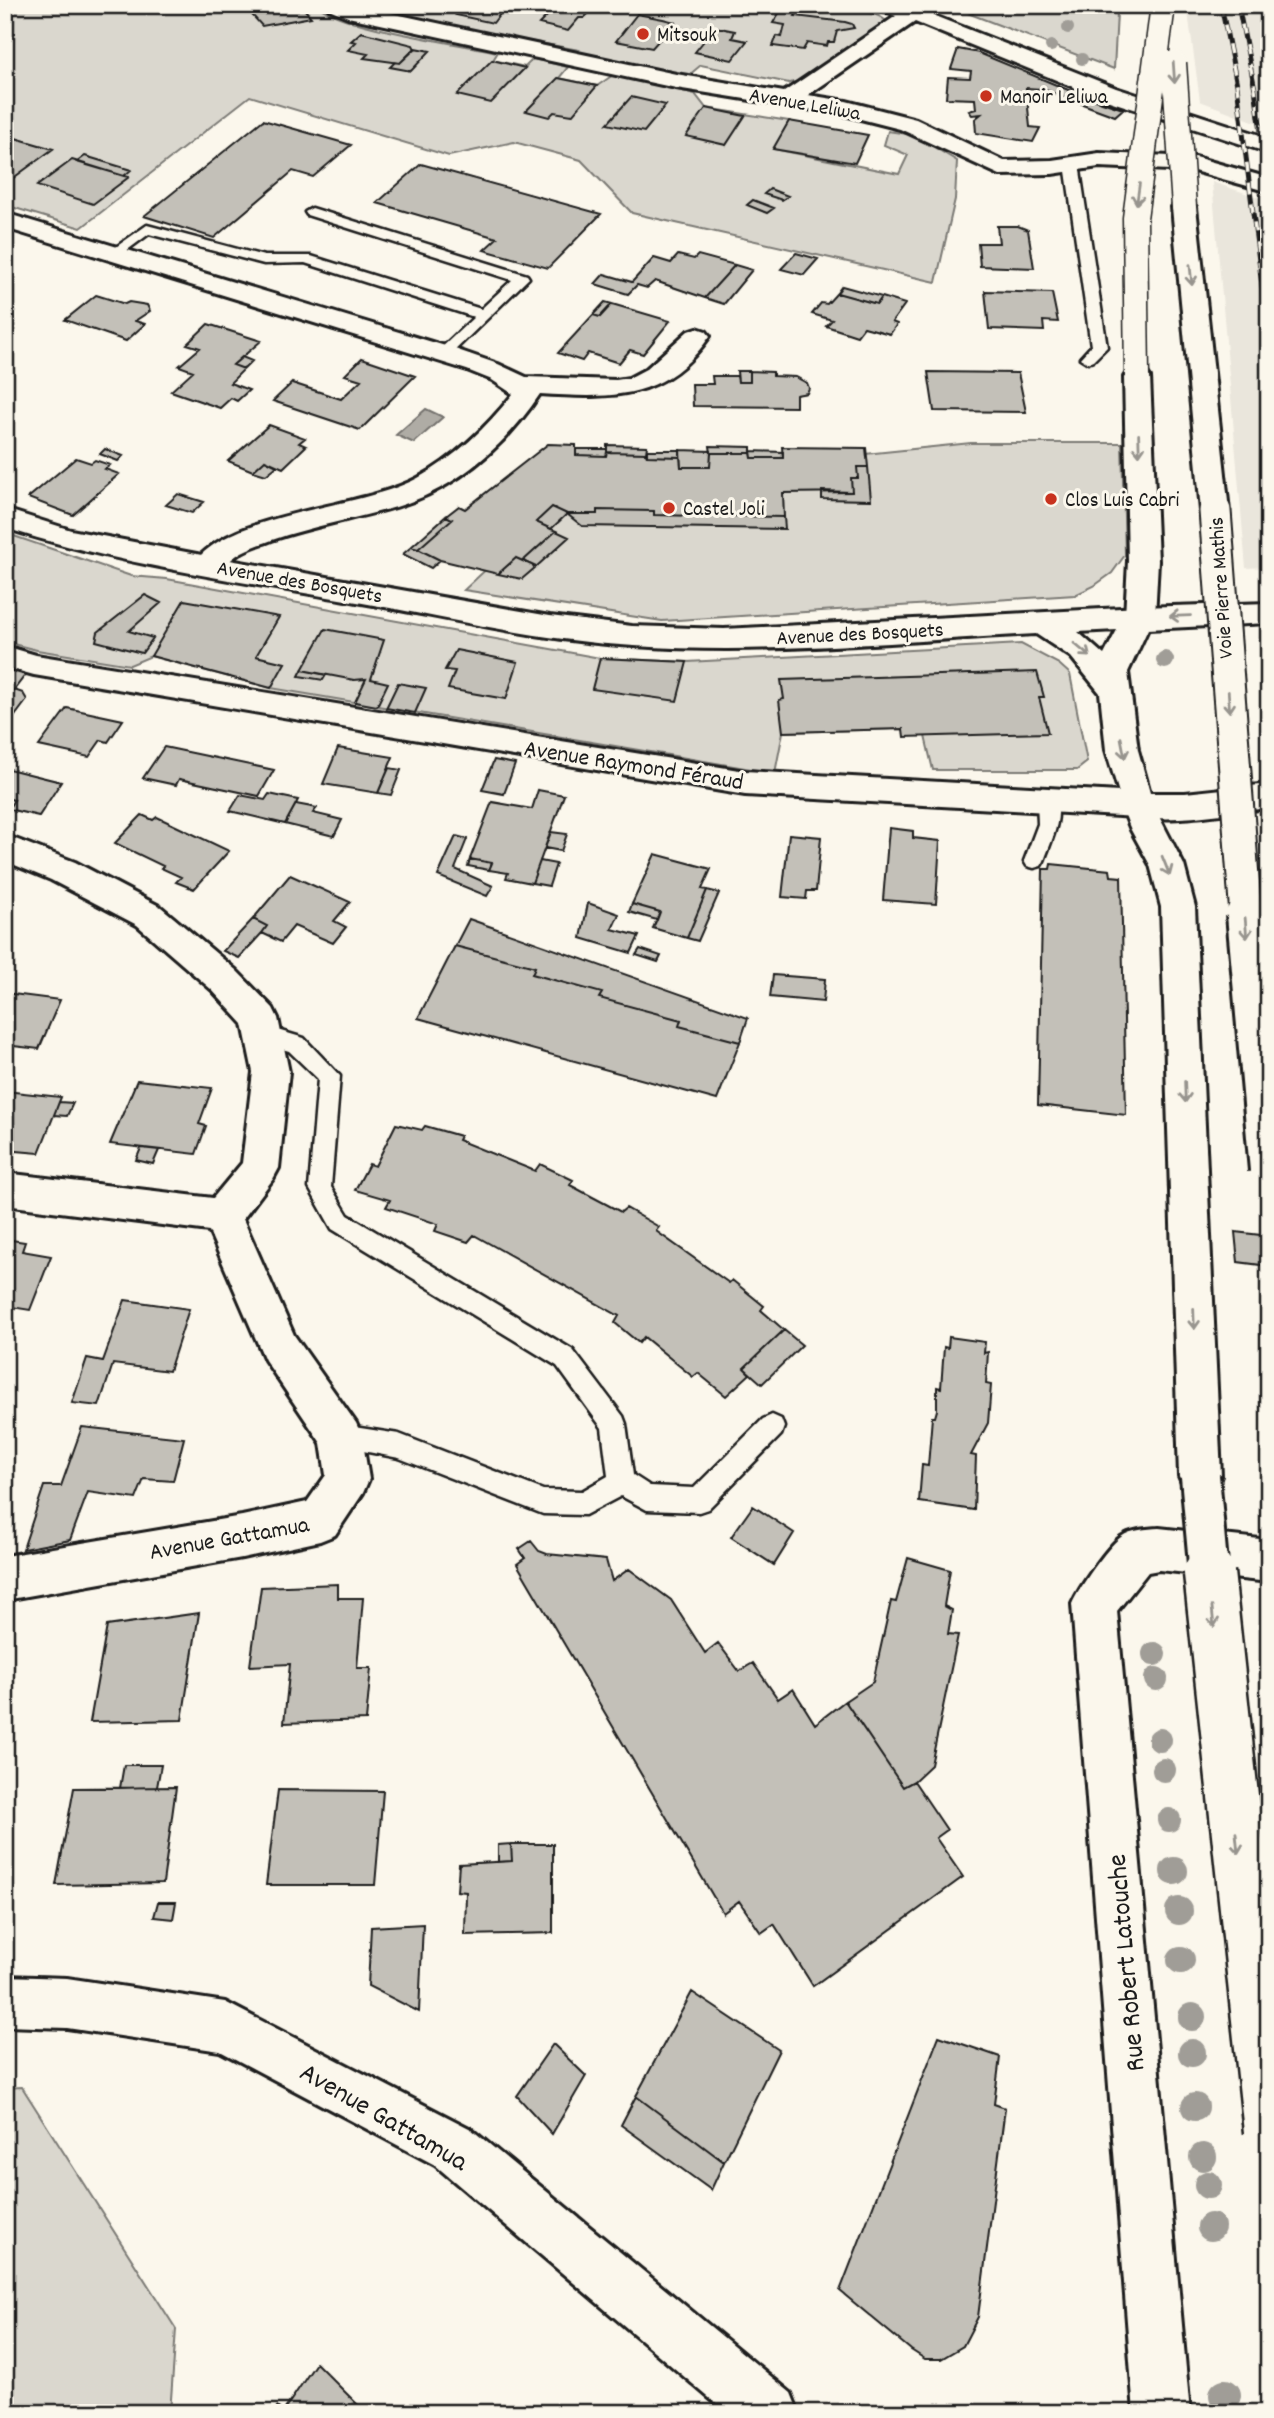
<svg xmlns="http://www.w3.org/2000/svg" width="1274" height="2418" viewBox="0 0 1274 2418" font-family="Dekko,sans-serif">
<style>
.built{fill:#eae6dc}
.green{fill:#dad7ce;stroke:#7b7a75;stroke-width:2}
.water{fill:#afaca5;stroke:#74726e;stroke-width:2}
.building{fill:#c3c0b8;stroke:#1c1c1c;stroke-width:2}
.lines{fill:none;stroke-linecap:round;stroke-linejoin:round}
.service-casing{stroke:#1c1c1c;stroke-width:5}
.minor-casing{stroke:#1c1c1c;stroke-width:6}
.tertiary-casing{stroke:#1c1c1c;stroke-width:6}
.secondary-casing{stroke:#1c1c1c;stroke-width:6}
.trunk-casing{stroke:#1c1c1c;stroke-width:6}
.service{fill:#fbf7ec;fill-rule:evenodd}
.minor{fill:#fbf7ec;fill-rule:evenodd}
.tertiary{fill:#fbf7ec;fill-rule:evenodd}
.secondary{fill:#fbf7ec;fill-rule:evenodd}
.trunk{fill:#fbf7ec;fill-rule:evenodd}
.rail-casing{stroke:#1c1c1c;stroke-width:5}
.rail{stroke:#fbf7ec;stroke-width:3.5;stroke-dasharray:10;stroke-linecap:butt}
.trunk-bridge-far3-casing{stroke:#1c1c1c;stroke-width:27;stroke-linecap:butt}
.trunk-bridge-far2-casing{stroke:#1c1c1c;stroke-width:35;stroke-linecap:butt}
.trunk-bridge-far1-casing{stroke:#1c1c1c;stroke-width:44;stroke-linecap:butt}
.trunk-bridge-casing{stroke:#1c1c1c;stroke-width:55;stroke-linecap:butt}
.trunk-bridge-far3{stroke:#fbf7ec;stroke-width:24}
.trunk-bridge-far2{stroke:#fbf7ec;stroke-width:31}
.trunk-bridge-far1{stroke:#fbf7ec;stroke-width:38}
.trunk-bridge{stroke:#fbf7ec;stroke-width:50}
.tree{fill:#a09d97}
.oneway{stroke:#97948e}
.poi-dot{fill:#c8321e;stroke:#fbf7ec;stroke-width:2.5}
.labels{text-anchor:middle;stroke-width:6;stroke-linejoin:round;paint-order:stroke}
.far-poi-label{font-size:21px;fill:#1c1c1c;stroke:#fbf7ec;text-anchor:start}
.far-street-label{font-size:21px;fill:#1c1c1c;stroke:#fbf7ec}
.street-label{font-size:24px;fill:#1c1c1c;stroke:#fbf7ec}
.near-street-label{font-size:28px;fill:#1c1c1c;stroke:#fbf7ec}
</style>
<rect width="100%" height="100%" fill="#fbf7ec"/>
<filter id="ink" filterUnits="userSpaceOnUse"><feTurbulence type="fractalNoise" baseFrequency=".0143" numOctaves="2"/><feDisplacementMap in="SourceGraphic" scale="14" xChannelSelector="R" yChannelSelector="G"/><feConvolveMatrix kernelMatrix="1 2 1 2 8 2 1 2 1" color-interpolation-filters="sRGB"/></filter>
<g filter="url(#ink)">
<path class="built" d="M1187,5h70l12,51v71l-69,-26z
M1212,182l57,19v366l-23,1z"/>
<path class="green" d="M5,5h313c17,21 148,40 180,47l-5,8 32,7 8,-8 35,8 -9,11 38,8 16,-11 82,19 11,14 83,13 -15,28 125,25 9,-19 -24,-10 4,-14 26,4 43,26 -2,38 -19,83 -304,-69 -51,-53 -67,-18 -65,14 -199,-60 -169,132 -76,-23z
M353,5h447c22,3 68,1 85,15v5l-84,56 -12,2 -88,-18 -13,11 -113,-21 4,-5 -186,-33z
M994,5h136l1,7 -14,1 -3,56 -144,-55z
M971,443h151l3,112 -13,18 -18,13 -19,9 -413,26 -198,-31 113,-106z
M5,533l126,43 36,3 433,79 87,4 334,-18 38,20 11,10 17,88 -10,8h-144l-8,-34 -22,-7 -120,3 -8,41 -504,-85 -120,-32 -21,9 -93,-15 -32,-8z
M22,2087l154,242 -6,84h-165v-325z"/>
<path class="water" d="M426,409l17,8 -29,26 -18,-8z"/>
<path class="building" d="M301,5l10,12 -49,9 -18,-20z
M466,5h53l-10,10 -8,-2 -8,10 -37,-8z
M558,5h33l-4,5 4,1 -7,7h-5l-11,13 -29,-7z
M784,5h17l-6,11 50,6 7,2 2,4 -17,3 -3,11h-6l-1,4 -20,-3 -4,7 -30,-4 4,-10 5,1 3,-12 -12,-2z
M637,14l26,5 12,3 -23,26 -36,-7z
M715,27l20,4 -3,7 15,3 -15,19 -37,-8z
M361,32l52,13 2,4 -15,14 -36,-5 4,-4 -20,-4 8,-8 -5,-1z
M415,48l15,3 -19,20 -21,-4 5,-5 5,1z
M958,49l21,4 99,41 45,15 -8,7 -73,-27 -16,-1 4,39 10,1 -7,14 -57,-9 -1,-14 6,-5 -9,1 -3,-4 7,-2 -1,-10 -29,-1 2,-21 22,1 1,-7 -20,-2z
M492,60l33,8 -34,35 -34,-8z
M558,78l39,8 -25,29 -18,-3 -5,5 -23,-6z
M631,97l35,8 -22,27 -37,-8z
M706,108l39,8 -19,29 -40,-9z
M263,120l88,25 -38,32 -20,-6 -79,67 -70,-22z
M789,121l79,14 -13,28 -82,-14z
M5,135l48,14 -48,35z
M85,156l46,14 -7,6 -47,-14z
M72,160l52,16 5,1 -36,27 -56,-18z
M421,164l180,50 -53,54 -64,-18 13,-12 -120,-35z
M770,189l18,7 -6,4 -18,-6z
M753,200l21,8 -7,5 -20,-8z
M997,226h21l10,4 6,38 -54,-2 -2,-23h21z
M796,253l22,6 -14,16 -23,-6z
M678,255l16,4 4,-4 37,10 -30,33 -50,-17 -8,7 -10,-3 -9,9 -33,-10 9,-10 28,8 22,-24 17,5z
M735,265l17,5 -28,34 -19,-6z
M842,286l40,11 -5,7 -40,-11z
M985,291l67,2 6,29 -15,-1 1,10 -55,-2z
M837,293l40,11 5,-7 23,7 -13,18 5,2 -7,10 -26,-7 -7,9 -31,-10 6,-6 -20,-6 9,-11 6,1z
M96,295l29,9 4,-2 18,3 3,6 -15,10 10,3 -19,17 -61,-21z
M605,302l7,2 -12,13 -7,-2z
M612,304l58,17 -27,33 -13,-4 -11,13 -31,-10 -6,8 -24,-8 35,-38 7,2z
M208,324l53,17 -28,24 11,4 -14,14 19,7 -12,11 -6,-3 -11,10 -49,-17 22,-20 -14,-5 21,-18 -13,-4z
M242,357l10,4 -8,8 -11,-4z
M362,358l53,18 -55,54 -87,-29 19,-18 49,16 20,-19 -16,-5z
M737,371h13v11h-12z
M750,371l23,1v4l23,1 11,6 2,5 -2,5 -11,2v12l-103,-1 -1,-22h21l-1,-8h25l1,6h12z
M928,372l90,1 8,39 -92,-1z
M269,425l36,13 -6,5 7,3 -23,22 -18,-8 -12,11 -25,-10z
M548,444l28,1v10l30,1 1,-4 39,1 1,3 33,1 1,10h29l1,-14h40l1,5h31l-1,-11 84,1 2,19h-11l1,11h-7l1,14 -69,1 1,24 -53,-1 -1,-4 -29,-1 -1,5 -46,-1v-4l-57,-1v4h-30l-15,-7 -16,15 20,9 -33,30 -7,-3 -18,16 -58,-14 -22,-11 34,-30 -6,-3 13,-10 6,3z
M607,445l40,1 -1,7 -39,-1z
M710,446l41,1v6h-40z
M105,449l18,7 -5,5 -18,-7z
M576,449h31v3l-1,4 -30,-1z
M647,450h33v7l-33,-1z
M680,450l31,1 -1,16h-29z
M751,451l32,1v6h-31z
M76,458l15,5 4,-3 15,5 -5,4 14,5 -46,41 -45,-17z
M265,460l12,6 -11,9 -13,-4z
M857,467h11l3,33 -49,-1v-8l30,1 -1,-14h7z
M178,494l26,8 -12,11 -26,-8z
M552,507l15,7 -16,15 -15,-7z
M597,510l57,1v4l46,1 1,-5 29,1 1,4 53,1 1,12 -203,-3 -15,-12h30z
M446,516l6,3 -34,30 -7,-2z
M556,531l13,6 -33,30 -13,-6z
M411,547l7,2 22,11 -9,8 -28,-14z
M516,558l20,9 -14,12 -24,-5z
M145,595l16,8 -32,28 24,7 -11,15 -46,-12 2,-9z
M184,600l95,17 -23,39 29,7 -14,25 -120,-32z
M325,629l59,11 -13,39 17,4 -11,23 -22,-4 11,-23 -12,1 -52,-10z
M456,650l62,12 -12,37 -58,-10 7,-18 -10,-1z
M600,658l87,4 -10,39 -85,-12z
M5,669l21,5 -12,16 9,3 4,7 -15,20 -7,3z
M302,670l24,5 -3,5 -24,-4z
M1037,672l7,25h-5l9,36 -144,4 -1,-8 -120,3 -4,-32 5,-1 -3,-19z
M398,683l28,5 -11,25 -29,-5z
M67,708l56,12 -15,22 -7,-2 -12,17 -50,-11z
M164,747l110,23 -15,26 -80,-17 -3,6 -33,-7z
M338,748l55,9 -15,36 -55,-9z
M494,760l21,4 -11,30 -22,-4z
M389,768l12,2 -10,25 -13,-2z
M9,769l52,13 -22,34 -31,-7 6,-9 -9,-2v-23z
M538,790l26,5 -32,88 -26,-5 2,-5 -19,-3 3,-7 -22,-4 22,-57 40,7z
M269,794l29,6 -13,24 -55,-13 10,-16 25,5z
M296,804l21,4 -4,5 29,7 -8,16 -49,-12z
M142,815l11,5 4,-3 72,34 -35,38 -18,-7 5,-5 -20,-9 2,-2 -48,-23z
M889,828l24,3v7l27,3 -4,63 -53,-4z
M551,832l16,2 -6,17 -16,-3z
M789,834l32,3 -5,54h-9l-1,8 -24,-2z
M456,836l11,3 -12,30 38,17 -6,10 -49,-20z
M655,854l56,15 -9,20 5,1 -20,48 -34,-10 7,-16 -28,-8z
M470,859l22,4 -3,7 -21,-4z
M540,861l16,3 -7,22 -17,-3z
M1051,864l59,6 1,6 10,1 5,238 -88,-10 5,-236h7z
M290,875l60,27 -16,19 12,6 -13,16 -39,-17 -13,16 -19,-9 5,-7 -14,-7z
M707,890l12,3 -21,48 -11,-3z
M588,903l31,11 -7,15 27,7 -8,17 -50,-15z
M632,904l28,8 -3,8 -28,-8z
M253,919l14,7 -5,7 -23,25 -16,-7z
M469,919l279,99 -8,24 -61,-16 2,-6 -82,-22 3,-5 -70,-19 3,-7 -80,-21z
M455,946l80,21 -3,7 70,19 -3,5 82,22 -2,6 61,16 -23,58 -299,-82z
M640,949l21,7 -3,6 -22,-7z
M773,975l52,4 -2,23 -53,-5z
M5,993l55,7 -21,49 -34,-4z
M137,1080l75,8 -13,36 7,2 -10,28 -86,-10z
M5,1091l56,6 -22,56 -34,-3z
M59,1102l14,1 -6,13 -13,-1z
M396,1124l26,6 3,-4 35,10 -2,4 77,31 5,-7 33,16 -3,5 51,27 5,-4 33,19 -3,4 73,52 3,-3 32,26 -3,4 23,20 -40,38 6,6 -24,22 -28,-23 -5,4 -49,-40 -5,6 -24,-20 4,-7 -145,-81 -6,7 -33,-11 3,-7 -52,-17 4,-7 -35,-10 14,-26 6,2z
M141,1148l18,2 -6,14 -17,-4z
M1235,1232l34,4v30l-31,-4z
M5,1239l20,3 -3,9 29,5 -21,54 -25,-4z
M125,1300l64,9 -20,62 -56,-7 -14,42 -27,-3 15,-45 16,3z
M784,1330l18,15 -40,39 -18,-16z
M949,1337l36,5 -1,11 4,-1 -2,32 5,1 -3,38 -17,32 5,1 -2,54 -55,-8 3,-37 6,1 4,-49h3l2,-7v-23l4,1 3,-41 4,1z
M82,1427l102,11 -11,43 -29,-2 -8,20 -48,-7 -18,48 -47,9 21,-63h17z
M753,1506l41,27 -20,32 -43,-28z
M531,1541l8,10 8,3 59,6 6,21 17,-12 42,31 34,53 13,-10 21,28 14,-8 25,36 15,-10 22,35 30,-23 58,86 11,-6 33,49 -11,8 27,39 -150,109 -39,-62 -13,9 -22,-32 -16,12 -206,-349 8,-6 -6,-9z
M908,1558l42,12 -6,36 8,4 -4,24 10,1 -27,130 -17,16 -11,6 -58,-86 28,-19 18,-81 5,1z
M338,1584v14h25l-6,70h14l-5,52 -82,3 6,-59 -40,2 11,-79z
M199,1613l-17,107 -92,2 17,-96z
M124,1765h37l-4,22 -37,1z
M176,1787l-13,96 -107,2 18,-97z
M278,1790l105,1 -8,94h-109z
M511,1844l1,17 -14,1v-17z
M511,1844h42v89l-88,2 1,-43 -9,-1 2,-27 53,-3z
M158,1902h18l-3,17 -19,-2z
M423,1924l-4,88 -51,-26 3,-59z
M692,1992l87,58 -55,112 -88,-66z
M939,2036l61,21 -6,47 11,4 -27,209 -15,29 -22,13h-16l-14,-9 -71,-59z
M553,2044l33,32 -34,58 -35,-38z
M636,2096l88,66 -13,28 -90,-65z
M316,2363l50,50h-93l4,-6 6,5z"/>
<g class="lines">
<g class="service-casing">
<path id="service" d="M1072,160l7,4 28,183 -14,14 -5,2 -8,-5 11,-12 -26,-182z
M312,208l215,67 2,3 -81,79 -5,2 -8,-5 3,-3 36,-34 -169,-54 -41,1 -115,-30 -31,23 -5,1 -7,-4 41,-29 117,31h47l170,53 31,-29 -205,-65 -2,-3z
M1047,793l7,2c11,21 -3,46 -10,66l-3,5 -7,2 -7,-2 -3,-5 14,-37 -1,-24 3,-5z
M264,1026l40,12 36,38 -9,111 17,28 225,135 50,66 3,8 7,51 17,11 44,2 69,-69 9,-4 9,4 3,8 -3,8 -73,74 -9,3 -52,-2 -26,-14 -36,19 -42,-1 -144,-56 -67,-13 -3,-8 3,-8 9,-4 58,9 144,56 39,1 26,-15 -6,-48 -45,-62 -225,-137 -23,-41 9,-109 -29,-28 -33,-10 -3,-6 3,-6z"/>
</g>
<g class="minor-casing">
<path id="minor" d="M326,5h27l323,69 108,18 112,-76 -18,-7 -3,-4h32l209,83 153,50v15l-169,-55 -185,-76 -107,73 38,6 70,18 88,42 48,-1 47,-7 96,4 74,21v14l-75,-21 -95,-4 -47,7 -52,1 -100,-46 -55,-14 -169,-27 -328,-71 -19,-8z
M5,213l447,135 46,16 28,13 90,3 13,-2 17,-9 42,-38 9,-3 9,3 4,5c-46,66 -98,62 -170,58 -35,52 -83,94 -144,113 -41,12 -84,19 -124,33 -10,4 -21,7 -30,12 -19,10 -20,28 -45,21l-5,-7c35,-55 167,-56 226,-88 38,-21 68,-50 95,-84l-21,-14 -25,-10 -462,-142z
M5,646l31,9 709,116 392,22 12,4 4,8 -4,8 -12,4 -392,-22 -711,-120 -29,-8z
M5,835l70,27 86,45 75,63 37,38 5,10 11,54 -10,96 -6,11 -30,40 51,116 62,88 6,14 7,42 -6,14 -28,42 -15,6 -78,17 -237,42v-44l237,-40 65,-14 19,-27 -5,-32 -56,-83 -56,-129 -204,-26v-32l208,25 29,-35 11,-91 -10,-48 -31,-34 -75,-65 -86,-45 -46,-19z
M5,1976l62,2 158,24 246,127 320,264 8,20h-72l-292,-248 -215,-114 -153,-23 -62,-2z"/>
</g>
<g class="tertiary-casing">
<path id="tertiary" d="M1159,1528l110,12v42l-110,-12 -11,2 -31,39 73,802h-56l-62,-809c7,-16 35,-57 49,-67 11,-8 26,-8 38,-9z"/>
</g>
<g class="secondary-casing">
<path id="secondary" d="M5,509l66,21 136,26 343,60 82,10 92,3 416,-22 129,-4v20l-121,6 -20,43 10,78 12,43h35l84,-9v24c-43,4 -103,18 -144,5l-19,-63 -6,-57 -29,-36 -35,-23c-134,7 -269,21 -402,12 -93,-5 -186,-28 -277,-44 -118,-21 -238,-37 -352,-74zM1117,630l-13,25 -26,-23z"/>
</g>
<g class="trunk-casing">
<path id="trunk" d="M1184,200l8,2 4,5 33,304 -4,6 -10,3 -10,-3 -4,-6 -29,-304 4,-5z
M1137,369l9,2 4,6 8,184 -3,56 -4,7 -11,3 -11,-3 -4,-7 3,-56 -4,-184 4,-6z
M1137,793l12,4 35,68 11,42 26,569 -6,14 -15,6 -15,-6 -6,-14 -18,-569 -11,-42 -19,-35 -10,-25 4,-8z"/>
</g>
<use href="#service" class="service"/>
<use href="#minor" class="minor"/>
<use href="#tertiary" class="tertiary"/>
<use href="#secondary" class="secondary"/>
<use href="#trunk" class="trunk"/>
<g class="rail-casing">
<path id="rail" d="M1221,5l16,80 32,256
M1238,5l17,84 14,98"/>
</g>
<use href="#rail" class="rail"/>
<g class="trunk-bridge-far3-casing">
<path id="trunk-bridge-far3" d="M1174,63l10,144
M1137,377l-2,-159 28,-213"/>
</g>
<g class="trunk-bridge-far2-casing">
<path id="trunk-bridge-far2" d="M1215,511l31,405"/>
</g>
<g class="trunk-bridge-far1-casing">
<path id="trunk-bridge-far1" d="M1246,914l23,256
M1200,1476l9,99"/>
</g>
<g class="trunk-bridge-casing">
<path id="trunk-bridge" d="M1209,1573l60,558"/>
</g>
<use href="#trunk-bridge-far3" class="trunk-bridge-far3"/>
<use href="#trunk-bridge-far2" class="trunk-bridge-far2"/>
<use href="#trunk-bridge-far1" class="trunk-bridge-far1"/>
<use href="#trunk-bridge" class="trunk-bridge"/>
</g>
<g class="tree">
<circle cx="1068" cy="28" r="6"/>
<circle cx="1051" cy="46" r="6"/>
<circle cx="1082" cy="59" r="6"/>
<circle cx="1165" cy="660" r="9"/>
<circle cx="1154" cy="1654" r="12"/>
<circle cx="1156" cy="1679" r="12"/>
<circle cx="1160" cy="1740" r="12"/>
<circle cx="1164" cy="1770" r="12"/>
<circle cx="1169" cy="1820" r="12"/>
<circle cx="1174" cy="1871" r="14"/>
<circle cx="1179" cy="1911" r="14"/>
<circle cx="1181" cy="1960" r="14"/>
<circle cx="1192" cy="2017" r="14"/>
<circle cx="1192" cy="2053" r="14"/>
<circle cx="1195" cy="2107" r="14"/>
<circle cx="1203" cy="2157" r="14"/>
<circle cx="1208" cy="2185" r="14"/>
<circle cx="1211" cy="2227" r="14"/>
<circle cx="1225" cy="2395" r="16"/>
</g>
<defs><path id="oneway-shaft" d="M-6 0H5M1.5-3L5.5 0L1.5 3" fill="none" stroke-width="1.6" stroke-linecap="round" stroke-linejoin="round" transform="scale(1.75)"/></defs>
<g class="oneway">
<use href="#oneway-shaft" transform="translate(1174 73) rotate(86)"/>
<use href="#oneway-shaft" transform="translate(1138 194) rotate(98)"/>
<use href="#oneway-shaft" transform="translate(1191 275) rotate(84)"/>
<use href="#oneway-shaft" transform="translate(1139 445) rotate(88)"/>
<use href="#oneway-shaft" transform="translate(1180 616) rotate(178)"/>
<use href="#oneway-shaft" transform="translate(1082 650) rotate(40)"/>
<use href="#oneway-shaft" transform="translate(1229 702) rotate(86)"/>
<use href="#oneway-shaft" transform="translate(1123 748) rotate(79)"/>
<use href="#oneway-shaft" transform="translate(1166 866) rotate(68)"/>
<use href="#oneway-shaft" transform="translate(1246 928) rotate(85)"/>
<use href="#oneway-shaft" transform="translate(1185 1092) rotate(88)"/>
<use href="#oneway-shaft" transform="translate(1194 1319) rotate(88)"/>
<use href="#oneway-shaft" transform="translate(1213 1617) rotate(84)"/>
<use href="#oneway-shaft" transform="translate(1237 1843) rotate(84)"/>
</g>
</g>
<g class="poi-dot">
<circle cx="643" cy="34" r="7"/>
<circle cx="986" cy="96" r="7"/>
<circle cx="1051" cy="499" r="7"/>
<circle cx="669" cy="508" r="7"/>
</g>
<g class="labels">
<g class="far-poi-label">
<text x="657" y="41">Mitsouk</text>
<text x="1000" y="103">Manoir Leliwa</text>
<text x="1065" y="506">Clos Luis Cabri</text>
<text x="683" y="515">Castel Joli</text>
</g>
<g class="far-street-label">
<text transform="translate(805 103) rotate(10)" y="7">Avenue Leliwa</text>
<text transform="translate(300 581) rotate(10)" y="7">Avenue des Bosquets</text>
<text transform="translate(1220 588) rotate(-94)" y="7">Voie Pierre Mathis</text>
<text transform="translate(860 633) rotate(-3)" y="7">Avenue des Bosquets</text>
</g>
<g class="street-label">
<text transform="translate(634 764) rotate(9)" y="8">Avenue Raymond Féraud</text>
<text transform="translate(229 1537) rotate(-10)" y="8">Avenue Gattamua</text>
</g>
<g class="near-street-label">
<text transform="translate(1124 1963) rotate(-95)" y="10">Rue Robert Latouche</text>
<text transform="translate(385 2115) rotate(30)" y="10">Avenue Gattamua</text>
</g>
</g>
<rect width="1274" height="2418" fill="none" stroke="#fbf7ec" stroke-width="28"/>
<rect x="14" y="14" width="1246" height="2390" fill="none" stroke="#1c1c1c" stroke-width="2.5" filter="url(#ink)"/>
</svg>
